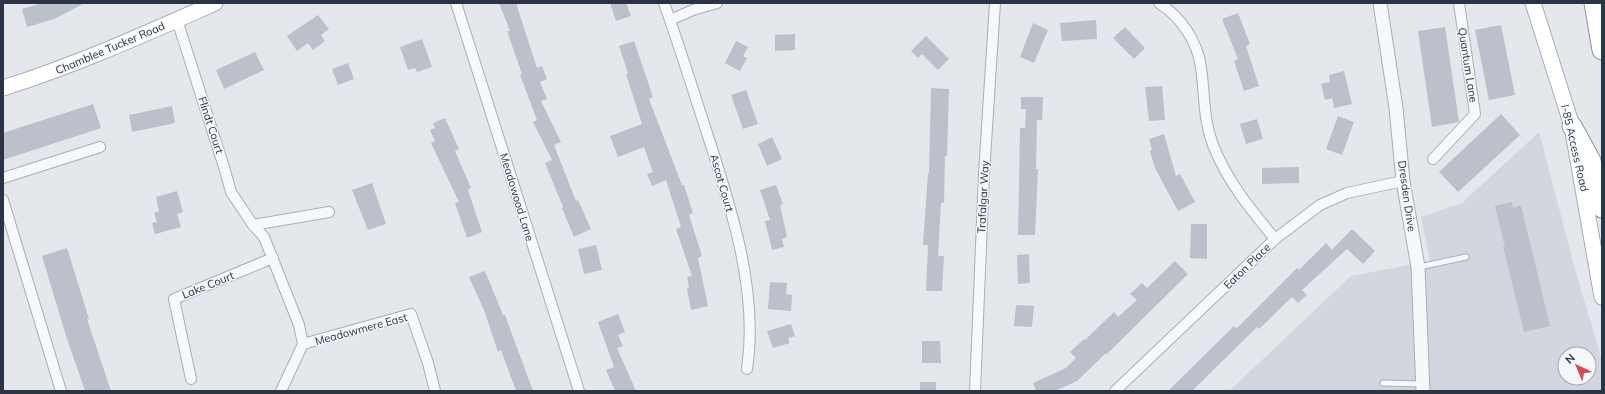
<svg xmlns="http://www.w3.org/2000/svg" width="1605" height="394" viewBox="0 0 1605 394" font-family="Mulish,sans-serif">
<style>
.built{fill:#d2d6de;fill-rule:evenodd}
.building{fill:#bbc0ca}
.lines{fill:none;stroke-linecap:round;stroke-linejoin:round}
.service-casing{stroke:#a9aeb7;stroke-width:7}
.minor-casing{stroke:#a9aeb7;stroke-width:12}
.tertiary-casing{stroke:#a9aeb7;stroke-width:15}
.secondary-casing{stroke:#a9aeb7;stroke-width:17}
.motorway-casing{stroke:#8b94a3;stroke-width:21}
.service{stroke:#f7f8fa;stroke-width:5}
.minor{stroke:#f7f8fa;stroke-width:10}
.tertiary{stroke:#f7f8fa;stroke-width:13}
.secondary{stroke:#fff;stroke-width:15}
.motorway{stroke:#fff;stroke-width:19}
.labels{text-anchor:middle;stroke-width:3;stroke-linejoin:round;paint-order:stroke}
.street-label{font-size:11px;fill:#2b3445;stroke:#f4f6f9}
</style>
<rect width="100%" height="100%" fill="#e4e7ec"/>
<path class="built" d="M1539,132l37,141 26,87v31h-373l122,-115 79,-15 -9,-44 41,-14zM1565,354h24v24h-24z"/>
<path class="building" d="M43,3h42l-31,16 -27,8 -5,-18z
M499,3h17l21,65 5,-2 5,13 -7,3 7,17 -6,2 20,41 -7,3 22,56 2,-1 13,29 -17,8 -12,-29 1,-1 -18,-44 7,-3 -19,-38 4,-2 -17,-45 2,-1 -15,-43h3z
M610,3h16l5,13 -15,5z
M1238,13l12,31 -4,2 13,40 -15,5 -10,-30 4,-2 -16,-40z
M318,15l11,14 -8,6 4,6 -12,9 -5,-7 -11,8 -10,-15z
M1096,20l1,19 -35,2 -2,-18z
M1033,23l15,7 -14,33 -14,-6z
M1501,25l14,70 -26,5 -14,-70z
M1125,27l20,21 -11,11 -21,-21z
M1445,27l14,95 -27,5 -14,-96z
M795,34v16l-20,1v-16z
M926,36l23,23 -11,11 -16,-16 -4,4 -7,-7z
M422,39l10,28 -15,5 -2,-4 -7,2 -8,-23z
M634,41l19,56 -4,2 33,86h2l9,28 -4,2 13,41 -4,2 10,48 -17,4 -4,-22 2,-1 -2,-10 5,-1 -16,-47 5,-2 -15,-47 -14,6 -5,-12 6,-2 -9,-25 -26,10 -8,-21 32,-12 -16,-50 2,-1 -9,-27z
M736,41l12,6 -5,9 4,2 -7,13 -15,-8z
M255,52l9,18 -40,19 -8,-19z
M348,63l6,16 -16,6 -6,-16z
M1344,71l8,33 -18,4 -2,-10 -7,2 -4,-16 9,-2 -1,-7z
M1162,86l3,34 -16,1 -4,-34z
M931,88l18,1 -2,67h-2l-1,47h-3l-3,53h6l-2,35h-16l2,-46h-5l5,-72h1z
M746,90l12,34 -15,5 -12,-34z
M1021,97h22l-1,23h-5l-1,49h2l-3,66h-17l2,-107h5l1,-19h-5z
M93,104l8,24 -98,32v-27z
M172,106l3,17 -43,9 -3,-17z
M1501,114l19,21 -62,57 -19,-20z
M1338,116l16,6 -12,33 -16,-6z
M445,118l14,31 -4,2 16,37 -3,2 14,42 -15,6 -12,-35 4,-1 -28,-59 4,-2 -5,-11 5,-2 -2,-5z
M1257,119l6,20 -17,5 -6,-20z
M1164,134l12,42 4,-2 15,28 -17,9 -23,-43 -5,-17 2,-1 -3,-11z
M772,137l10,22 -15,7 -9,-22z
M1299,167v16l-37,1v-16z
M372,183l14,41 -18,6 -16,-40z
M776,185l7,19 -3,1 7,32 -5,2 2,8 -12,3 -7,-29 5,-1 -10,-30z
M177,191l6,21 -6,2 4,13 -26,7 -3,-11 5,-1 -3,-9 5,-2 -3,-14z
M1512,202l1,6 8,-3 29,121 -26,6 -21,-86h2l-10,-40z
M1191,224h16v35l-17,-1z
M1352,229l23,22 -12,13 -16,-15 -45,41 5,5 -9,8 -6,-6 -33,32 -2,-2 -65,64h-24l66,-65 2,3 61,-61 2,2 27,-27 6,7z
M596,245l6,25 -18,4 -6,-25z
M67,248l22,71h-2l24,72h-26l-19,-55 -24,-80z
M1029,254l1,29 -12,1 -1,-29z
M1175,261l13,13 -81,80 -1,-1 -29,28 -22,10h-19l-3,-8 33,-15 10,-10 -6,-6 14,-13 1,1 29,-28 4,5 19,-17 -7,-6 12,-11 5,5z
M485,271l18,44h2l28,76h-17l-15,-41 -3,2 -14,-42 -15,-33z
M770,282l17,1 -1,11 6,1 -1,16 -23,-2z
M1016,305l18,1 -2,21 -18,-1z
M618,314l7,18 -7,3 5,11 -6,2 19,43h-21l-9,-21 8,-3 -16,-45z
M791,324l4,12 -7,2 2,5 -17,5 -6,-17z
M922,341h18l1,22h-19z
M920,382h16v9h-16z"/>
<g class="lines">
<g class="service-casing">
<path id="service" d="M1419,267l47,-10
M1383,383l39,1"/>
</g>
<g class="minor-casing">
<path id="minor" d="M456,3l123,388
M664,3c15,42 28,84 42,127 24,74 53,160 41,239
M1159,3c22,14 39,39 42,65 4,27 2,51 12,77 14,36 38,65 62,94
M177,20l47,147 7,25 22,33 11,12 35,88 4,19
M670,20l23,-10 24,-7
M1433,159l42,-45 -16,-111
M3,178l97,-31
M3,200l58,191
M253,225l76,-13
M303,344l108,-30 17,49 7,28
M191,379l-17,-80 99,-41
M281,391l22,-47
M975,391l9,-217 11,-171
M1115,391l160,-152 45,-34 27,-12 56,-12"/>
</g>
<g class="tertiary-casing">
<path id="tertiary" d="M1380,3l16,105 7,73 15,86 5,124"/>
</g>
<g class="secondary-casing">
<path id="secondary" d="M1533,3l39,123 30,171
M3,88c73,-23 142,-54 212,-85"/>
</g>
<g class="motorway-casing">
<path id="motorway" d="M1594,3l8,47
M1572,126l19,35 11,47"/>
</g>
<use href="#service" class="service"/>
<use href="#minor" class="minor"/>
<use href="#tertiary" class="tertiary"/>
<use href="#secondary" class="secondary"/>
<use href="#motorway" class="motorway"/>
</g>
<g class="labels">
<g class="street-label">
<text transform="translate(110 48) rotate(-23)" y="4">Chamblee Tucker Road</text>
<text transform="translate(1468 65) rotate(81)" y="4">Quantum Lane</text>
<text transform="translate(211 125) rotate(72)" y="4">Flindt Court</text>
<text transform="translate(1575 148) rotate(77)" y="4">I-85 Access Road</text>
<text transform="translate(722 183) rotate(74)" y="4">Ascot Court</text>
<text transform="translate(1407 196) rotate(82)" y="4">Dresden Drive</text>
<text transform="translate(517 197) rotate(73)" y="4">Meadowood Lane</text>
<text transform="translate(983 197) rotate(-87)" y="4">Trafalgar Way</text>
<text transform="translate(1247 266) rotate(-44)" y="4">Eaton Place</text>
<text transform="translate(208 285) rotate(-22)" y="4">Lake Court</text>
<text transform="translate(361 329) rotate(-15)" y="4">Meadowmere East</text>
</g>
</g>
<rect width="1605" height="394" fill="none" stroke="#2b3445" stroke-width="8"/>
<g transform="translate(1577 366) rotate(316)"><circle r="19" fill="#f4f6f9" stroke="#a4a8b1"/>
<path d="M0-3L7 15L0 10L-7 15Z" fill="#d1495b"/>
<text y="-6" font-size="11" font-weight="bold" text-anchor="middle" fill="#2b3445">N</text>
</g>
</svg>
